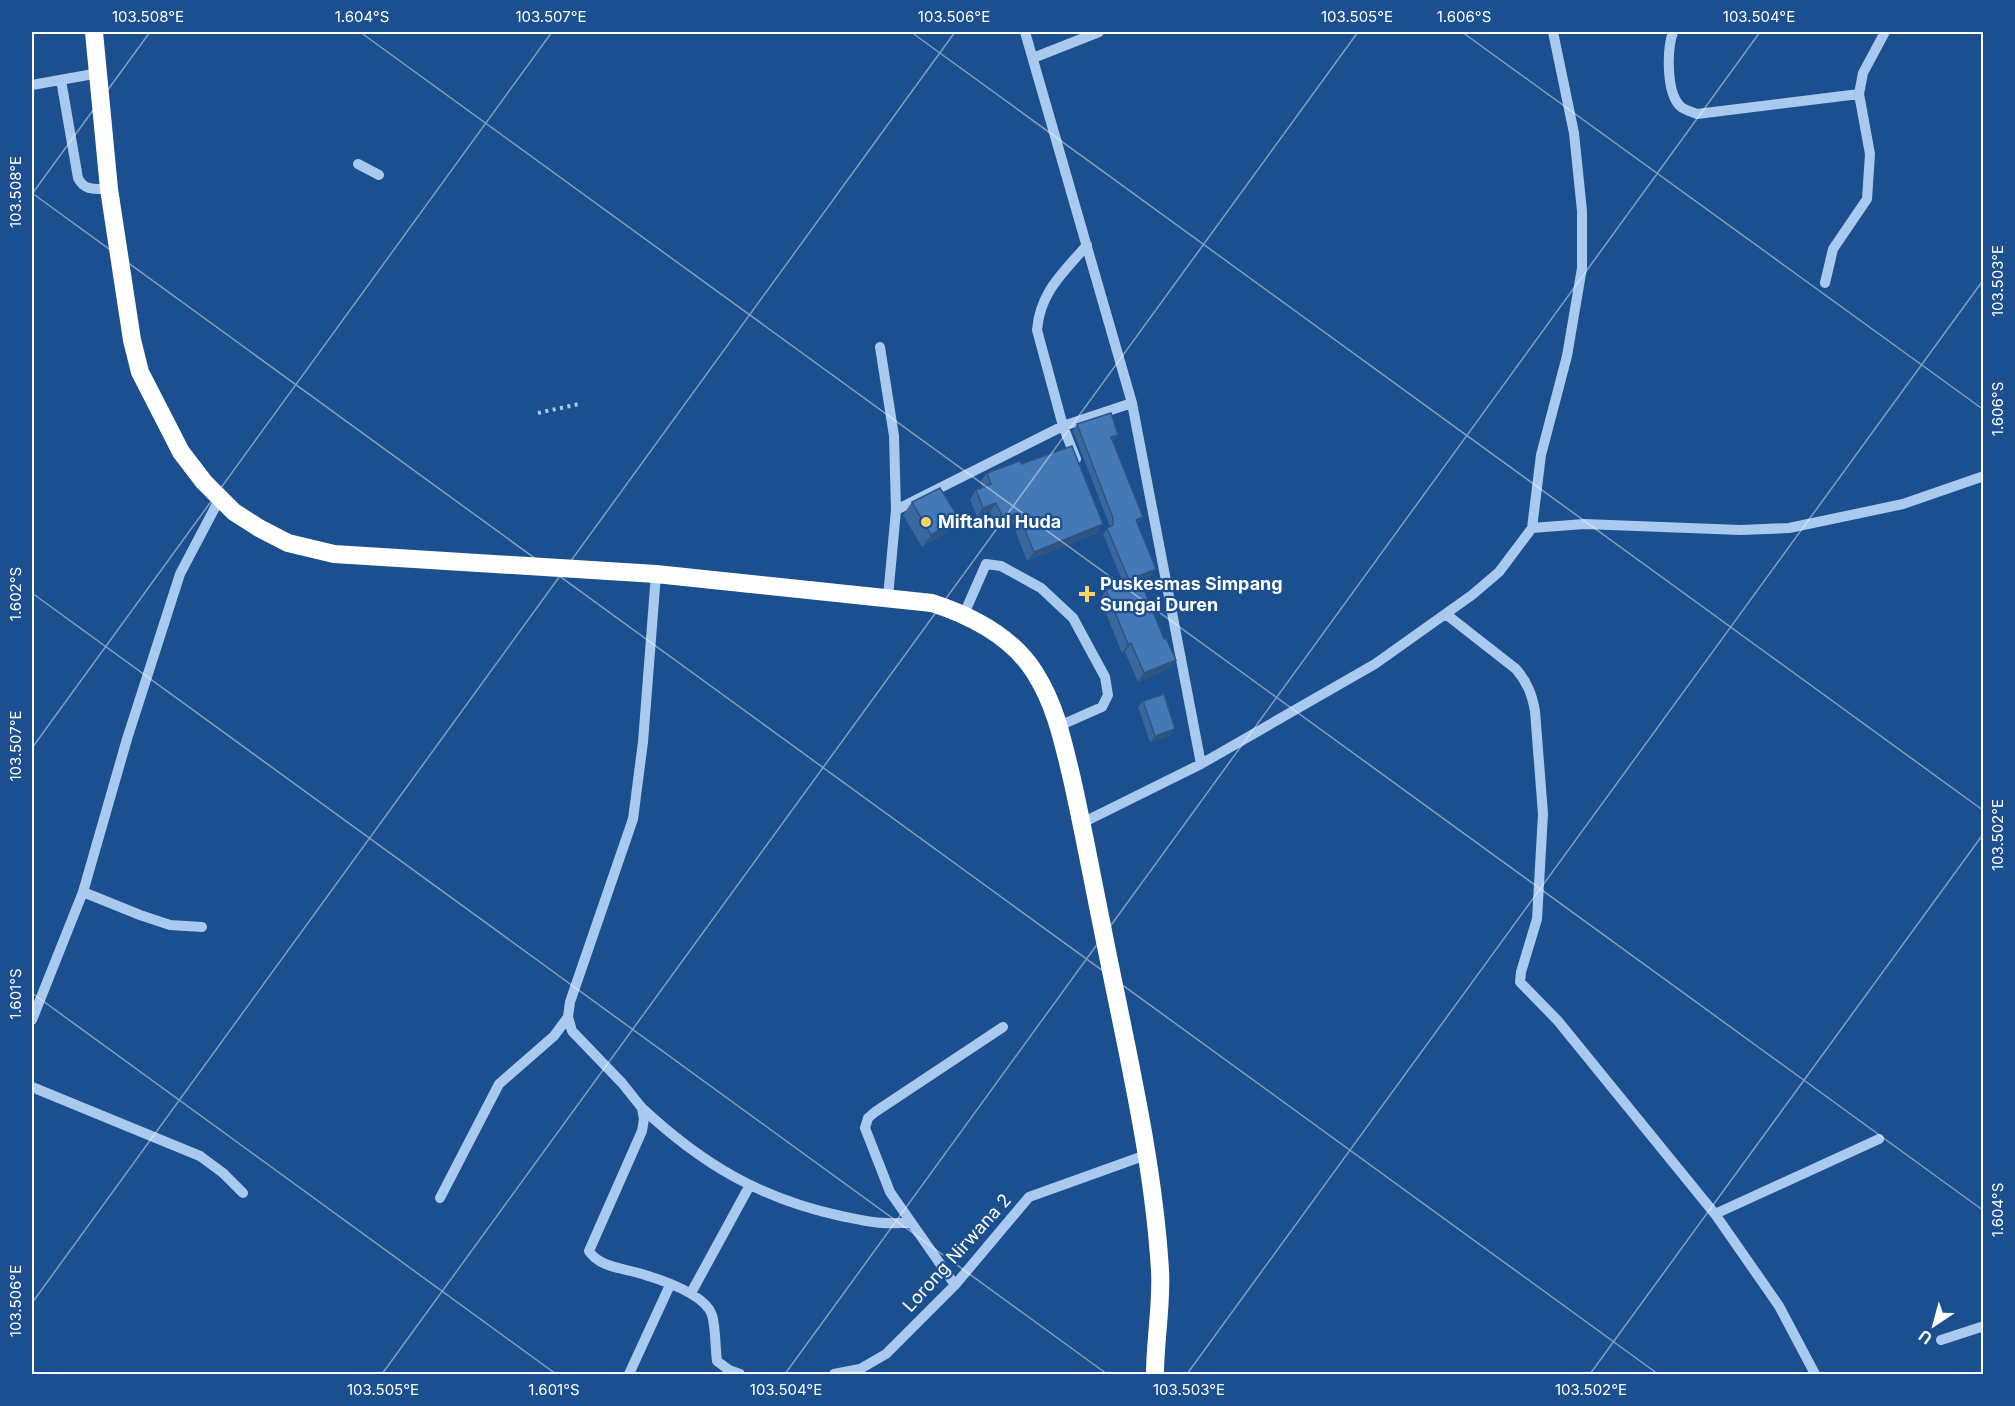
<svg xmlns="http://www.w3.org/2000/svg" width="2015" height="1406" viewBox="0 0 2015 1406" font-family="Inter,sans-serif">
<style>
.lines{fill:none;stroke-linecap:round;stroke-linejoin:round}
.path{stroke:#a9c9ee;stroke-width:4;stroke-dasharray:3 4.5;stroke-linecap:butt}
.minor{stroke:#a9c9ee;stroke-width:10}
.highway{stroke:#fff;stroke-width:18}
.wall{fill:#3a679d}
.shaded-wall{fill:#305480}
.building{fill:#4478b7;stroke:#305480;stroke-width:1.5}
.ticks{fill:none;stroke:#fff;stroke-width:1.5;stroke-opacity:0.45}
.poi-dot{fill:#ffd166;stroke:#1b4f8f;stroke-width:2}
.labels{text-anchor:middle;stroke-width:4.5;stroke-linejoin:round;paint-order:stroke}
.poi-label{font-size:18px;font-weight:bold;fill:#fff;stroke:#1b4f8f;text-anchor:start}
.street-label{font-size:18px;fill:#fff;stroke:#1b4f8f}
.neatline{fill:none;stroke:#fff;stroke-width:2}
.ticks-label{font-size:15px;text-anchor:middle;fill:#fff}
</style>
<rect width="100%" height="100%" fill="#1b4f8f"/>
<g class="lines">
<path class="path" d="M538,413l41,-9"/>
<path class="minor" d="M1025,32l107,371 69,361
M1673,32c-6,17 -7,60 7,74 4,4 12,6 17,8l162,-20 4,-21 22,-41
M1033,58l66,-26
M61,80l17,98c6,13 18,11 31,11
M32,85l67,-12
M358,164l21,11
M1825,283l8,-34 34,-50 3,-45 -11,-60
M880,347l14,89 2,74 -8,87
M1076,459l-13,-33 -26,-96c3,-38 26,-57 50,-85
M896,510l167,-84 69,-23
M1532,528l9,-73 26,-99 15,-88v-57l-8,-78 -21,-101
M656,574l-13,168 -10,77 -63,183 -2,15 4,14 50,52 20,25 2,11 -2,12 -53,120c11,17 35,17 53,23 20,6 63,20 70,41 4,14 3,32 5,46l12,9 11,4
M964,614l22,-50 15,2 40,22 32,30 32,59 3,18 -6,12 -43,19
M1447,615l69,54c11,13 16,25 19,42l8,103 -6,105 -16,53 -1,10 38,39 157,193 64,92 36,68
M1082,823l119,-59 174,-100 97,-69 27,-23 33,-44 52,-4 157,6 48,-2 114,-24 81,-28
M83,892l57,23 30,10 32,2
M32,1020l51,-128 44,-153 53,-165 40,-76
M32,1087l168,69 23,17 20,20
M642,1108c60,56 119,91 199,108 11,2 22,5 32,6 12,2 25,1 37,1
M440,1198l59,-114 55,-48 14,-19
M1715,1214l164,-75
M955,1285l-65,-93 -25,-64 3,-10 7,-6 128,-85
M691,1293l59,-108
M1941,1340l43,-14
M629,1374l41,-89
M834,1374l26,-5 26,-15 69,-69 74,-88 117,-42"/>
<path class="highway" d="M94,32l15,157 23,151 8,32 41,80 23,30 30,30 25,16 29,15 46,11 322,20 276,29c40,13 80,33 103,70 21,33 28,69 37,106 11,49 20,98 30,147 22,113 51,229 58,344 2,35 -5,70 -5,104"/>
</g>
<path class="wall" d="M1077,424l66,93 -6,7 14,51 -11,5 24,59 12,21 -6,8 -32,14 -13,-30 -3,1 -22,-54 6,-9 17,-7 -20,-49 6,-7v-3l-36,-93z
M1021,464l76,69 -70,28 -15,-39 -16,5 -6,-15 -13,5 -7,-18 6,-9 7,-2 -3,-6 7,-9z
M912,502l46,15 -8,13 -28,17 -19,-32z
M1143,701l28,34 -21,7 -12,-35z"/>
<path class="shaded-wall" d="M1118,435l-5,7 -2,-5z
M996,503l-6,9 -13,5 6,-9z
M1018,513l-6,9 -16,5 7,-9z
M958,517l-8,13 -28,17 9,-12z
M1143,517l-5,7 -7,2 5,-6z
M1103,524l-6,9 -70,28 7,-9z
M1156,569l-5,6 -27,11 5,-6z
M1131,643l-6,9 -3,1 6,-9z
M1176,660l-6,8 -32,14 6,-9z
M1175,729l-4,6 -21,7 5,-6z"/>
<path class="building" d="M1111,413l7,22 -7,2 32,80 -7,3 20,49 -27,11 -22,-52 6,-3v-7l-36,-94z
M1072,446l31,78 -69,28 -16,-39 -15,5 -7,-15 -13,5 -7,-18 15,-6 -4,-11 33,-12 1,3z
M940,488l18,29 -27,18 -19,-33z
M1139,577l25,62 2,-1 10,22 -32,13 -13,-30 -3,1 -22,-54z
M1164,694l11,35 -20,7 -12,-35z"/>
<path class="ticks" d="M360,32l1624,1179M911,32l1073,779M1462,32l522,378M32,193l1626,1181M32,194l118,-162M32,593l1075,781M32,748l520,-716M32,993l524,381M32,1303l923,-1271M382,1374l976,-1342M785,1374l975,-1342M1187,1374l797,-1095M1590,1374l394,-541"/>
<g class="poi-dot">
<circle cx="926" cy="522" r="6"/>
<path d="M1084 585h6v6h6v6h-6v6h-6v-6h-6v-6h6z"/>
</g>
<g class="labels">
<g class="poi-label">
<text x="938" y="528">Miftahul Huda</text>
<text x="1100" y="590">Puskesmas Simpang<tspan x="1100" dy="21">Sungai Duren</tspan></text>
</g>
<g class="street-label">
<text transform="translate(957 1253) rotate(-48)" y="6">Lorong Nirwana 2</text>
</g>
</g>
<rect width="2015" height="1406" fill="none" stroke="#1b4f8f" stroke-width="66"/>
<g transform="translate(1934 1325) rotate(216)" stroke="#1b4f8f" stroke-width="4.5" paint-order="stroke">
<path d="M0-4.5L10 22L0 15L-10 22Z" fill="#ffffff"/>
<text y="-9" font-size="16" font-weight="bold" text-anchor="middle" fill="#ffffff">U</text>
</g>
<rect x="33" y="33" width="1949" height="1340" class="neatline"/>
<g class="ticks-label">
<text x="148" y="22">103.508°E</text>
<text x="362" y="22">1.604°S</text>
<text x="551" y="22">103.507°E</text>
<text x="954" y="22">103.506°E</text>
<text x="1357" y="22">103.505°E</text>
<text x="1464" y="22">1.606°S</text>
<text x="1759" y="22">103.504°E</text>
<text transform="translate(16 192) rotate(-90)" y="5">103.508°E</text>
<text transform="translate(1998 281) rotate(-90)" y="5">103.503°E</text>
<text transform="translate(1998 409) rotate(-90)" y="5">1.606°S</text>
<text transform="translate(16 594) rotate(-90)" y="5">1.602°S</text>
<text transform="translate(16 746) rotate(-90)" y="5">103.507°E</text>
<text transform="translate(1998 835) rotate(-90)" y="5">103.502°E</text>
<text transform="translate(16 994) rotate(-90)" y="5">1.601°S</text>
<text transform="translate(1998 1210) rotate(-90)" y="5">1.604°S</text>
<text transform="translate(16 1301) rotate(-90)" y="5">103.506°E</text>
<text x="383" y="1395">103.505°E</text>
<text x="554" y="1395">1.601°S</text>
<text x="786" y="1395">103.504°E</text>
<text x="1189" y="1395">103.503°E</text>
<text x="1591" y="1395">103.502°E</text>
</g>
</svg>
